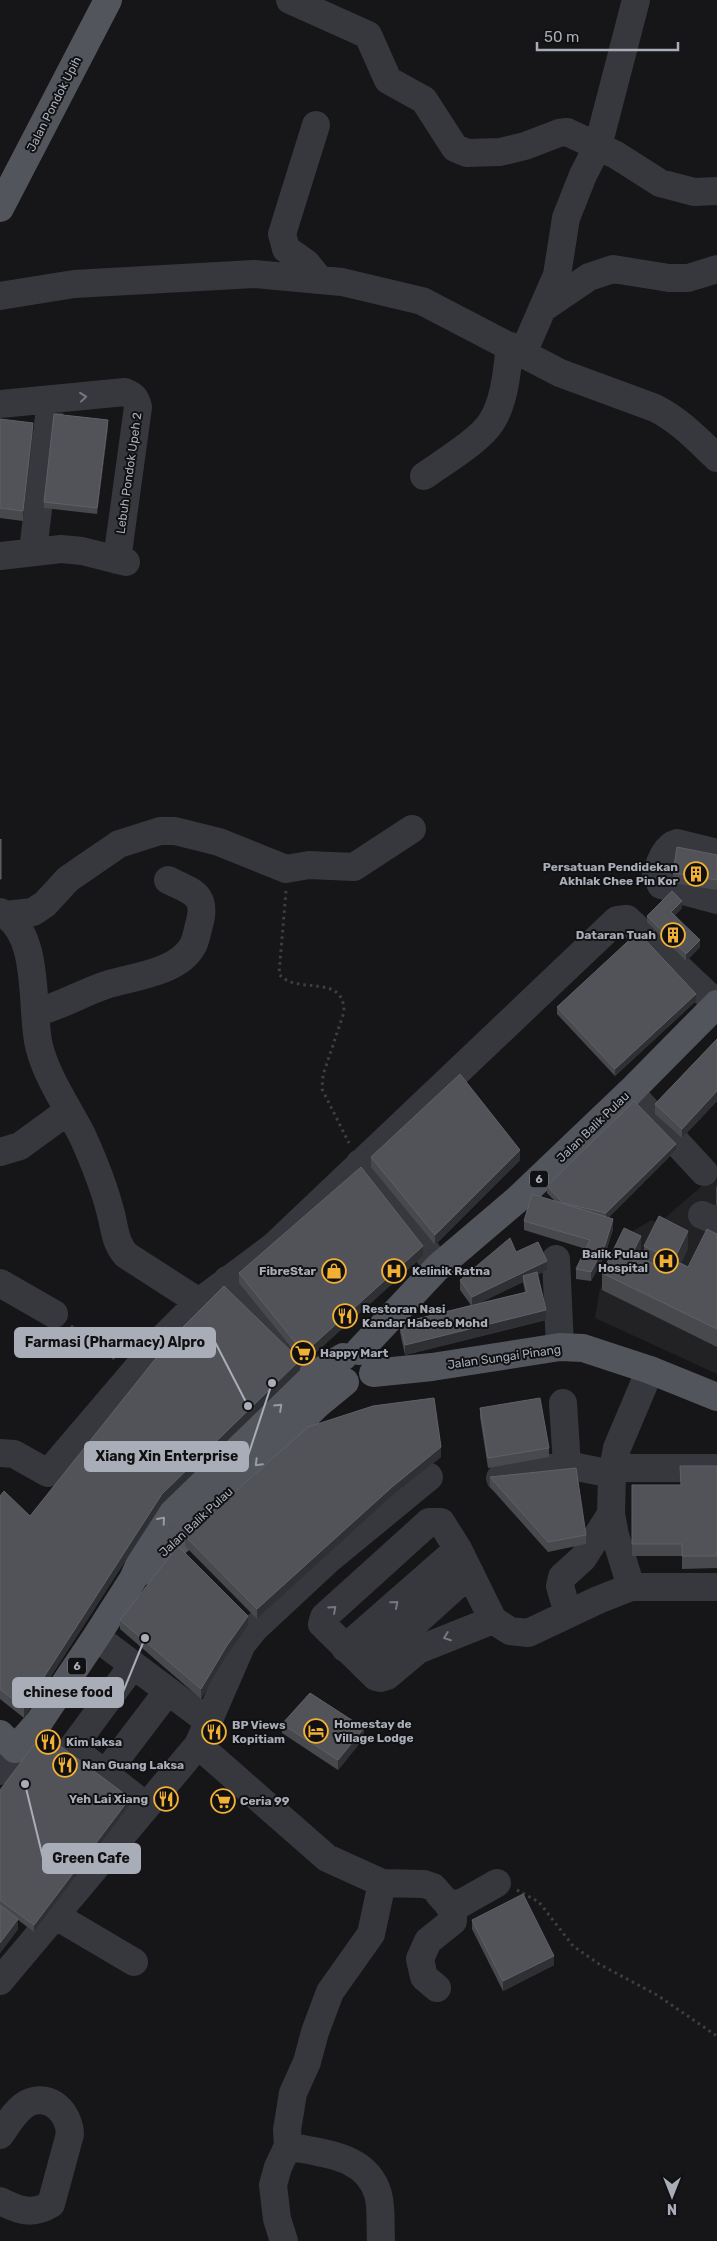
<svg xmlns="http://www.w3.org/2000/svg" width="717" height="2241" viewBox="0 0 717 2241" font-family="Rubik,sans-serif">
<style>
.built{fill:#222225}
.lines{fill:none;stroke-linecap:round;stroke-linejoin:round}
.path{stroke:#3d3f44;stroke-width:3;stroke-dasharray:2.5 4;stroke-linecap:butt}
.minor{stroke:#37383d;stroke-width:28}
.major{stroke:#53555c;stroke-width:28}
.wall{fill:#47494d;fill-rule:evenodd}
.shaded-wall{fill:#2f3033}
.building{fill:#525359;stroke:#5f6168}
.oneway{stroke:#757881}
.oneway2{stroke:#979ba6}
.labels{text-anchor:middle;stroke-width:4;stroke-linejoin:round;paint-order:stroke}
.shield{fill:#111113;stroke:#7b7e86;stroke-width:1}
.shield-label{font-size:11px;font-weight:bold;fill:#a8adb8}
.street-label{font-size:12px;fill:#a8adb8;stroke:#111113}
.poi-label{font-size:12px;font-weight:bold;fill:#a8adb8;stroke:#111113;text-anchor:start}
.leader{fill:none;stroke:#a8adb8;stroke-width:2}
.callout-dot{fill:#a8adb8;stroke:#111113;stroke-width:2}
.callout{fill:#a8adb8;stroke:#a8adb8;stroke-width:2}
.callout-label{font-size:14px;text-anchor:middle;font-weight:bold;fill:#111}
</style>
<rect width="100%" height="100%" fill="#161618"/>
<path class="built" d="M717,1173v201l-122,-56 5,-29 29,-56 23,-13 7,3z"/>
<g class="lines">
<path class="path" d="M286,891l-7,83c18,22 65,-2 65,38l-21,63 -1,14 27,54
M71,1326l45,34
M517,1890l22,12 34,44 26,18 58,31 60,41"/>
<path class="minor" d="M290,0l78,35 20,45 36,20 31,48 12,5 33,-1 25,-6 34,-13 8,-1 49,23 44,28 34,9 23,-1
M316,125l-34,109 4,15 20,14 14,17
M0,296l74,-12 180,-10 88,8 80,19 138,72 95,35c24,12 42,31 62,50
M542,309l47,-32 24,-8 56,9h19l29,-9
M523,353l34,-78 9,-57 17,-43 15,-29 38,-146
M0,404l125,-12c8,3 11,6 13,15l-21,153
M424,476c18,-13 57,-36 68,-55 13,-21 15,-51 18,-75
M33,551l18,-151
M0,556l61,-7 21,2 44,11
M717,853l-40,-10c-12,3 -17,20 -21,31l5,11 56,15
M0,912c42,20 30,96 39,134 8,32 28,60 43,89 10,22 23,55 29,79 4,16 4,28 15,41l73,47
M5,915l28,-3 12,-8 23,-25 51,-35 41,-13h15l44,11 67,27 23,-4 45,2 58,-38
M35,1013c26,-7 47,-20 71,-28 25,-8 71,-12 86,-38 4,-6 5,-15 7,-22 9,-31 -7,-33 -31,-45
M630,1092l74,80
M0,1152l20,-6 48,-35
M360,1163l78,104
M702,1215l15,6
M556,1259l4,88
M227,1280l84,97
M0,1283l54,31
M650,1370l-33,78 -5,26 -1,40 4,21 16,52h86
M563,1403l4,62
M0,1453l14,1 34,19 115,-135 36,-36 75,-56 343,-326 10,-1 90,85
M614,1468h103
M500,1478l67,-13 45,9
M568,1614l-8,-28 2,-9 21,-19 28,-44
M493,1620l-75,30 -31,26 -7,2 -4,-1 -54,-53 2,-7 105,-95h12l17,27 35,71 17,11 18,2 70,-33 33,-13
M96,1637l112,84
M345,1648l113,-99
M133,1665l-61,83 74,58
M366,1667l104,-94
M198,1745l129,113 55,25 42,1 9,3 14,16 13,1 37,-21
M0,1771l15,-22
M105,1774l63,-83
M56,1916l78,46
M0,1981l198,-236 44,-101 13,-16 73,-68 101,-83
M437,1988l-13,-11 -4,-18 8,-18 25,-20v-9l-6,-9
M0,2135c8,-11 16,-26 28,-32 23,-10 41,10 42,31l-19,70c-19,12 -33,6 -51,-3
M288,2146c34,8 78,8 90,48 4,14 2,32 3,47
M284,2241l-7,-22 -4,-34 5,-18 10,-21 -1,-16 6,-37 14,-31 8,-30 15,-40 41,-58 11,-51"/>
<path class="major" d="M0,208l108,-208
M359,1351l79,-84 82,-70 110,-105 87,-88
M373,1373l59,-6 128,-20 23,1 67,22 67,27
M139,1573l43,-35 135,-133 28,-23
M0,1734l15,15 24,-27 57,-85 37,-58 25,-57 153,-145 32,-20"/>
</g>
<path class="wall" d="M0,419l33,14 -10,88 -23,-3z
M108,427l-11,87 -53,-6v-6z
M717,855v35l-44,-7v-10z
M682,908l-7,7 25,32 -14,14 -39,-39v-6z
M696,1001l-81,75 -58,-62v-7z
M717,1039v62l-35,37 -27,-24v-10z
M676,1150l-68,68 5,11 -8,26 -14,26 -15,-2v-10l10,-20 -62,-19v-9l32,-19 -9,-9v-7z
M371,1157l149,3 -85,85 -64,-78z
M717,1185v21h-1v-18z
M717,1234v113l-115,-57v-17l39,-20 -2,4 5,2v-13l44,2 -7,15 7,4z
M516,1252l31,18 -10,5 9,45 -141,35 -5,-23v-9l71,-18 -11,-15v-10zM523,1282l2,10 -46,11z
M423,1256l-119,107 -65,-80v-10z
M300,1370l-138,134 -138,214 -24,-19v-203l30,20z
M480,1408l69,40v9l-61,11 -8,-51z
M441,1457l-49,39 -135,123 -72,-73v-10z
M717,1466v102l-35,1v-13h-50v-71h48z
M490,1477l96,58v9l-38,8 -58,-65z
M120,1620l128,6 -22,31 -25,42 -81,-70z
M282,1724l82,14 -26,32 -56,-37z
M0,1790l130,15 -96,127 -16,-12v9l-18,24z
M472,1920l82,45 -51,26 -31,-62z"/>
<path class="shaded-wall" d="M108,420v7l-11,87v-6z
M33,423v10l-10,88v-10z
M682,901v7l-11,11v-7z
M700,940v7l-14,14v-7z
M696,994v7l-81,75v-7z
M717,1091v10l-35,37v-9z
M676,1144v6l-70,70v-7z
M520,1150v10l-85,85v-10z
M613,1219v10l-8,26 -14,26v-9z
M688,1231v17l-14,29v-17z
M641,1236v17l-9,18v-17z
M423,1246v10l-119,107v-10z
M547,1261v9l-22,11 -2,-5v6l-51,25v-10z
M546,1310v10l-141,35v-10z
M300,1360v10l-138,134 -138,214v-10l138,-214z
M441,1447v10l-49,39 -135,123v-10l135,-122z
M248,1616v10l-22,31 -25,42v-10l25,-42z
M364,1728v10l-26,32v-10z
M130,1798v7l-96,127v-7z
M18,1919v10l-18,24v-10z
M554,1956v9l-51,26v-10z"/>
<path class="building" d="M54,414l54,6 -11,88 -53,-6z
M0,419l33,4 -10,88 -23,-3z
M1,839v40h-1v-39z
M677,847l40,8v25l-44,-7z
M672,891l10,10 -11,11 29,28 -14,14 -39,-38z
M638,932l58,62 -81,75 -58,-62z
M717,1039v52l-35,38 -27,-25z
M460,1074l60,76 -85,85 -64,-78z
M634,1101l42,43 -70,69 -43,-10 -16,-17z
M361,1167l62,79 -119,107 -65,-80z
M532,1194l81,25 -8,26 -14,27 -15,-3 14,-29 -66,-19z
M659,1216l29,15 -14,29 14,7 19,-38 10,5v95l-115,-56 22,-45 17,8 -9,18 30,14 5,-11 -23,-11z
M510,1238l6,14 22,-10 9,19 -75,36 -12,-17z
M537,1272l9,38 -141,35 -5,-22 127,-31 -4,-16z
M224,1286l76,74 -138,134 -138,214 -24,-19v-193l4,-5 26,25 142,-178z
M434,1398l7,49 -49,40 -135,122 -72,-73 123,-109 65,-21z
M540,1398l9,50 -61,10 -8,-50z
M680,1466h37v90h-35v-12h-50v-59h49z
M576,1468l10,67 -38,7 -58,-65z
M178,1546l70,70 -22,31 -25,42 -81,-69z
M310,1693l54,35 -26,32 -56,-36z
M43,1733l87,65 -96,127 -34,-25v-110z
M523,1894l31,62 -51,25 -31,-61z
M0,1905l18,14 -18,24z"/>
<defs><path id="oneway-chevron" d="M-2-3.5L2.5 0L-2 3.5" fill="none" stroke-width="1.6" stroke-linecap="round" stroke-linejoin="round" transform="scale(1.25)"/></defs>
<g class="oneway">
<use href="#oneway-chevron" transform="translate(83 397) rotate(-6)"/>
<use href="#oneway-chevron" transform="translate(395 1604) rotate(-41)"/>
<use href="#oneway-chevron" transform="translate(333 1609) rotate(-42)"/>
<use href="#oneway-chevron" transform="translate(447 1637) rotate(159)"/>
</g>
<g class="oneway2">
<use href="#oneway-chevron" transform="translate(279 1407) rotate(-43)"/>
<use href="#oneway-chevron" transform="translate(258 1463) rotate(135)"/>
<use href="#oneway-chevron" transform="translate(162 1520) rotate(-49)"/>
</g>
<defs>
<g id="building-ring" transform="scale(1.25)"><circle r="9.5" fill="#111113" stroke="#f2b134" stroke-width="1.5"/><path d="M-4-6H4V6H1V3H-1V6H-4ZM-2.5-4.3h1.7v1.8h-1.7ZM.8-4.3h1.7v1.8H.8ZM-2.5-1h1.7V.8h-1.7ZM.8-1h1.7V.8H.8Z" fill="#f2b134"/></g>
<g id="hospital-ring" transform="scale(1.25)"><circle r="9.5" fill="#111113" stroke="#f2b134" stroke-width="1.5"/><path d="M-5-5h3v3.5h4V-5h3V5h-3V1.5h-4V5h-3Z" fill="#f2b134"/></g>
<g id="shop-ring" transform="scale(1.25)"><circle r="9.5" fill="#111113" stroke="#f2b134" stroke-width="1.5"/><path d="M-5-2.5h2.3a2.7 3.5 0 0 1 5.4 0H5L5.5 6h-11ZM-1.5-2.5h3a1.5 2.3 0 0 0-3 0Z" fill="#f2b134"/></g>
<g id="restaurant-ring" transform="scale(1.25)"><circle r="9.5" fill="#111113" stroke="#f2b134" stroke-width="1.5"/><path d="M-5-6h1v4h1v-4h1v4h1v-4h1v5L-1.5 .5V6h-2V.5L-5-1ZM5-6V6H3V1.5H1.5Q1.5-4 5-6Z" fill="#f2b134"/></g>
<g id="supermarket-ring" transform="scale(1.25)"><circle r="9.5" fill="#111113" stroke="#f2b134" stroke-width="1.5"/><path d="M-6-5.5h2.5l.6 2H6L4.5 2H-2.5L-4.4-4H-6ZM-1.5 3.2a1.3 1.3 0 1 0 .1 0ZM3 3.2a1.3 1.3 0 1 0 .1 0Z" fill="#f2b134"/></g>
<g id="hotel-ring" transform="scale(1.25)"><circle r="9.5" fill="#111113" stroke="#f2b134" stroke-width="1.5"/><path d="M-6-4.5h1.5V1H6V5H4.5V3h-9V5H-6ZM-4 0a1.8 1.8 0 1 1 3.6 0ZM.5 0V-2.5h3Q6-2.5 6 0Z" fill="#f2b134"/></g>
</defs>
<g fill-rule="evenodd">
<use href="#building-ring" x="696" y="874"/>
<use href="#building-ring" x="673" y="935"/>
<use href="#hospital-ring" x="666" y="1261"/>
<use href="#shop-ring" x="334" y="1271"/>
<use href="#hospital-ring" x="394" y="1271"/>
<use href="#restaurant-ring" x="345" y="1316"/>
<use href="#supermarket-ring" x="303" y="1353"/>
<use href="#hotel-ring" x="316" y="1731"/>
<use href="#restaurant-ring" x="214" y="1732"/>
<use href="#restaurant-ring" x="48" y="1742"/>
<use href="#restaurant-ring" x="65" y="1765"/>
<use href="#restaurant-ring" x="166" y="1799"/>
<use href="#supermarket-ring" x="223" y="1801"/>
</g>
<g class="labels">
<g class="shield">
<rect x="530" y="1170.5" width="18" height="17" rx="4"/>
<rect x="68" y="1657.5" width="18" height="17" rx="4"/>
</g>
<g class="shield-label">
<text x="539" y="1183">6</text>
<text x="77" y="1670">6</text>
</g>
<g class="street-label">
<text transform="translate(54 104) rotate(-63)" y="4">Jalan Pondok Upih</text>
<text transform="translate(129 473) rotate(-82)" y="4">Lebuh Pondok Upeh 2</text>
<text transform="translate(593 1127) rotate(-44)" y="4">Jalan Balik Pulau</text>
<text transform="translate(504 1357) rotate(-8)" y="4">Jalan Sungai Pinang</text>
<text transform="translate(196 1522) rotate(-43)" y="4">Jalan Balik Pulau</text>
</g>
<g class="poi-label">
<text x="678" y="871" text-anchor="end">Persatuan Pendidekan<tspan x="678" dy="14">Akhlak Chee Pin Kor</tspan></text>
<text x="656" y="939" text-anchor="end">Dataran Tuah</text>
<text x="648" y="1258" text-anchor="end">Balik Pulau<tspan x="648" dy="14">Hospital</tspan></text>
<text x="316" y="1275" text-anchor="end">FibreStar</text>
<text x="412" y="1275">Kelinik Ratna</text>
<text x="362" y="1313">Restoran Nasi<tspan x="362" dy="14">Kandar Habeeb Mohd</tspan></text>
<text x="320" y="1357">Happy Mart</text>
<text x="334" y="1728">Homestay de<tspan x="334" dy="14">Village Lodge</tspan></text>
<text x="232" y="1729">BP Views<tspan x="232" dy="14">Kopitiam</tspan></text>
<text x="66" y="1746">Kim laksa</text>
<text x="82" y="1769">Nan Guang Laksa</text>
<text x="148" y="1803" text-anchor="end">Yeh Lai Xiang</text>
<text x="240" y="1805">Ceria 99</text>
</g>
</g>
<path class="leader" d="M248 1406L215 1342M272 1383L248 1456M145 1638L123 1692M25 1784L43 1858"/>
<g class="callout-dot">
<circle cx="248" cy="1406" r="5"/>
<circle cx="272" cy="1383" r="5"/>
<circle cx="145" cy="1638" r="5"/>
<circle cx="25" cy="1784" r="5"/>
</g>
<g class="callout">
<rect x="15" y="1328" width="200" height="29" rx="5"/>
<rect x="85" y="1442" width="163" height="29" rx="5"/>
<rect x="13" y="1678" width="110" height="29" rx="5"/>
<rect x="43" y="1844" width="97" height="29" rx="5"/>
</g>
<g class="callout-label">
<text x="115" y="1347">Farmasi (Pharmacy) Alpro</text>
<text x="167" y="1461">Xiang Xin Enterprise</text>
<text x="68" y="1697">chinese food</text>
<text x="91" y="1863">Green Cafe</text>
</g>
<g transform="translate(672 2196) rotate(180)" stroke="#111113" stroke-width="4" paint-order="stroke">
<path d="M0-4L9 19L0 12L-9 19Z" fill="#a8adb8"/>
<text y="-8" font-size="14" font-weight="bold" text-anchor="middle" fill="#a8adb8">N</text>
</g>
<path d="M537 42v8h141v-8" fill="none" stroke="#a8adb8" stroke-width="2.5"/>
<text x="544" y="42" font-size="15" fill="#a8adb8" stroke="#111113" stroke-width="4" paint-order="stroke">50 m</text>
</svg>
